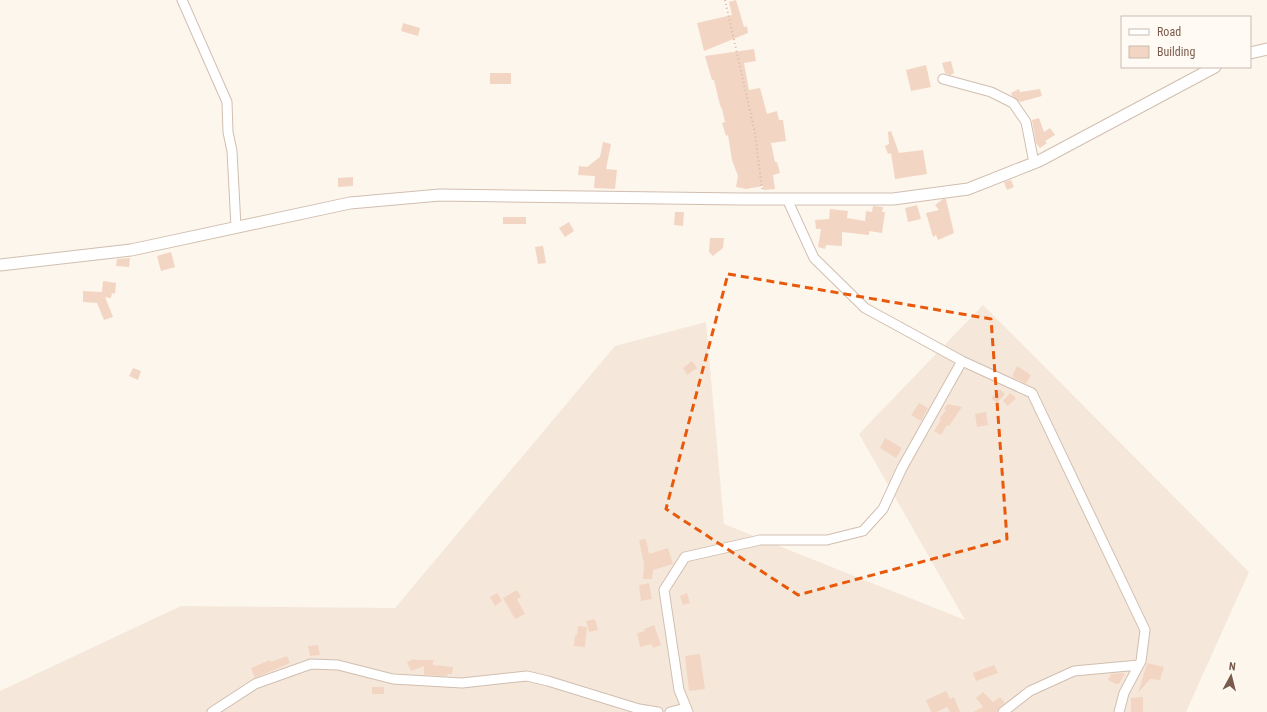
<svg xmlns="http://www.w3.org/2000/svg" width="1267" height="712" viewBox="0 0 1267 712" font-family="'Roboto Condensed',sans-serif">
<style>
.residential{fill:#f5e8da}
.building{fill:#f3d5c3}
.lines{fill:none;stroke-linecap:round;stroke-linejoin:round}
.minor-casing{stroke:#d1beb0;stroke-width:11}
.tertiary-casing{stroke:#d1beb0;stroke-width:13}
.path{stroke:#d9b8a5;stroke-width:2;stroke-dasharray:1 3;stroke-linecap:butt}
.minor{stroke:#fff;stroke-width:9}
.tertiary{stroke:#fff;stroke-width:11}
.marked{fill:none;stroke:#e8590c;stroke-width:3;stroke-dasharray:8 5;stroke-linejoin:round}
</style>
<rect width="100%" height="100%" fill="#fdf6ec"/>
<path class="residential" d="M983,305l266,267 -63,140h-1186v-21l181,-85 214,2 220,-262 91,-24 18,202 241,96 -106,-186z"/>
<path class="building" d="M736,0l8,27 3,-1 1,7 -44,18 -7,-28 35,-8 -3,-13z
M403,23l17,5 -2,8 -17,-5z
M754,49l2,12 -12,2 5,27 11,-2 7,26 10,-3 2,9h4l3,21 -15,2 4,19h2l3,11 -7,2 2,14 -12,1v-4l-17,3 -10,-2 2,-11 -6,-16 -4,-25 -2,1 -4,-13 3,-1 -3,-13 -2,-4 -6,-25h-2l-7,-24z
M951,61l3,12 -4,2 -5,-2 -3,-10z
M926,65l5,22 -20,4 -5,-21z
M490,73h21v11h-21z
M1019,89l1,3 20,-3 2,7 -22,6 -8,-6 -1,-3z
M1039,118l5,14 6,-4 5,7 -10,6 2,2 -7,5 -4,-5 -4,-23z
M891,131l8,22 24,-3 4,24 -32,5 -4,-26 -3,1 -3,-8 4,-2 -1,-12z
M603,142l8,2 -5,25 11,1 -2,19 -21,-1 1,-12 -17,-1 1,-9 8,1 13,-10z
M353,177v9l-15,1v-9z
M1011,180l3,7 -7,3 -3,-8z
M943,199h3l8,34 -16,7 -2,-5 -3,2 -7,-24 13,-3 -4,-5z
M917,205l4,14 -13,3 -3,-14z
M873,206l10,1 -1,5h3l-3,21 -13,-2v4l-27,-3v14l-16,-1 -1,4 -7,-2 3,-18h-5l-1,-9 14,-1 1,-10 18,2 -1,7 18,3 1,-10 6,1z
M675,212h9l-1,14 -9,-1z
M503,217h23v7h-23z
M569,222l5,9 -9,6 -6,-9z
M710,238h14l-1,10 -10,8 -4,-4z
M543,246l3,17 -8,1 -3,-17z
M171,252l4,15 -14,4 -4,-15z
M130,258l-1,9 -13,-1 1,-7z
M103,281l13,2 -1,11 -3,-1 -1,5 -6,-1 8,20 -9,3 -7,-17 -14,-1v-11l19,1z
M692,361l5,7 -10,7 -4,-7z
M1017,366l14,9 -5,9 -13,-7v-3z
M133,368l8,3 -3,9 -9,-4z
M1000,389l5,5 -8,9 -6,-5z
M1010,393l6,5 -8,8 -5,-5z
M919,403l9,5 -7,13 -10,-6z
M948,404l14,3 -13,19 -2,-1 -6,10 -7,-4 7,-11 -2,-1 7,-9 -2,-1z
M986,412l2,13 -11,2 -2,-13z
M885,438l17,10 -6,10 -16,-10z
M646,539l3,15 19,-6 5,16 -20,6 -1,9h-9l1,-15 -5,-24z
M649,583l3,16 -11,2 -2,-16z
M517,590l4,7 -4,2 8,15 -10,5 -12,-21z
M497,593l5,8 -7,5 -5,-9z
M687,593l3,10 -7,2 -3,-9z
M595,619l3,11 -9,2 -3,-11z
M654,625l7,20 -8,3 -1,-4 -12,3 -3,-14 8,-2 -1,-2z
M578,626l9,1 -2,20 -11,-1 1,-11h2z
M318,645l2,10 -10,1 -2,-10z
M700,654l5,35 -16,2 -4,-35z
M287,656l3,7 -35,15 -4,-10 19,-8 1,2z
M414,659l1,1h21l-3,1v4l20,2 -1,7h-4l-1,2 -23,-1v-9l-13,5 -4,-9z
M1147,663l17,4 -4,13 -10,-1 -12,14z
M994,665l4,8 -22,8 -3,-8z
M1122,673l3,1 -6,10h-3l-8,-4 3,-6z
M372,687h12v7h-12z
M946,691l4,8 4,-2 6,15h-10l-3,-5 -10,5h-6l-5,-12z
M983,692l10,10 7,-5 5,6 -6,5 -2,4h-24l10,-5 -7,-9z
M1143,697v15h-12v-14z"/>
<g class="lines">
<g class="minor-casing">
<path id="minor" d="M182,0l45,102 1,30 4,19 4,76
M943,79l48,13 22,11 13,19 8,41
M787,199l27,59 51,50 97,53 70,32 113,237 -4,31 -17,32 -5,19
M212,712l43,-28 56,-20 27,1 55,14 69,4 65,-7 21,5 91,28 19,3
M670,712l16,-4
M688,712l-9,-22 -15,-100 21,-33 75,-17h67l36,-9 20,-22 19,-41 60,-107
M1003,712l27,-21 44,-20 65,-6"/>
</g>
<g class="tertiary-casing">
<path id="tertiary" d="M1250,53l17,-4
M0,265l131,-15 219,-47 90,-8 301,4h152l75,-10 71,-28 176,-94"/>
</g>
<path class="path" d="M725,0l30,133 7,56"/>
<use href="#minor" class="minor"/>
<use href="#tertiary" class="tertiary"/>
</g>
<path class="marked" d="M728,274l263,45 16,220 -209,56 -132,-86z"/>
<rect x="1121" y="16" width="130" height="52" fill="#fffaf3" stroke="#cabbb1"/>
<rect x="1129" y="29" width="20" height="6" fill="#ffffff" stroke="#cabbb1"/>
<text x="1157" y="36" font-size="12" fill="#7a5c4d">Road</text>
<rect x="1129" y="46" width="20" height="12" fill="#f3d5c3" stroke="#cabbb1"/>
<text x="1157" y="56" font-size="12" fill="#7a5c4d">Building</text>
<g transform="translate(1231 676) rotate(7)" stroke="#fffaf3" stroke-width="3" paint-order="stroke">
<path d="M0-3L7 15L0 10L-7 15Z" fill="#7a5c4d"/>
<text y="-6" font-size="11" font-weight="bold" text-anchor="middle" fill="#7a5c4d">N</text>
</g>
</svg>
